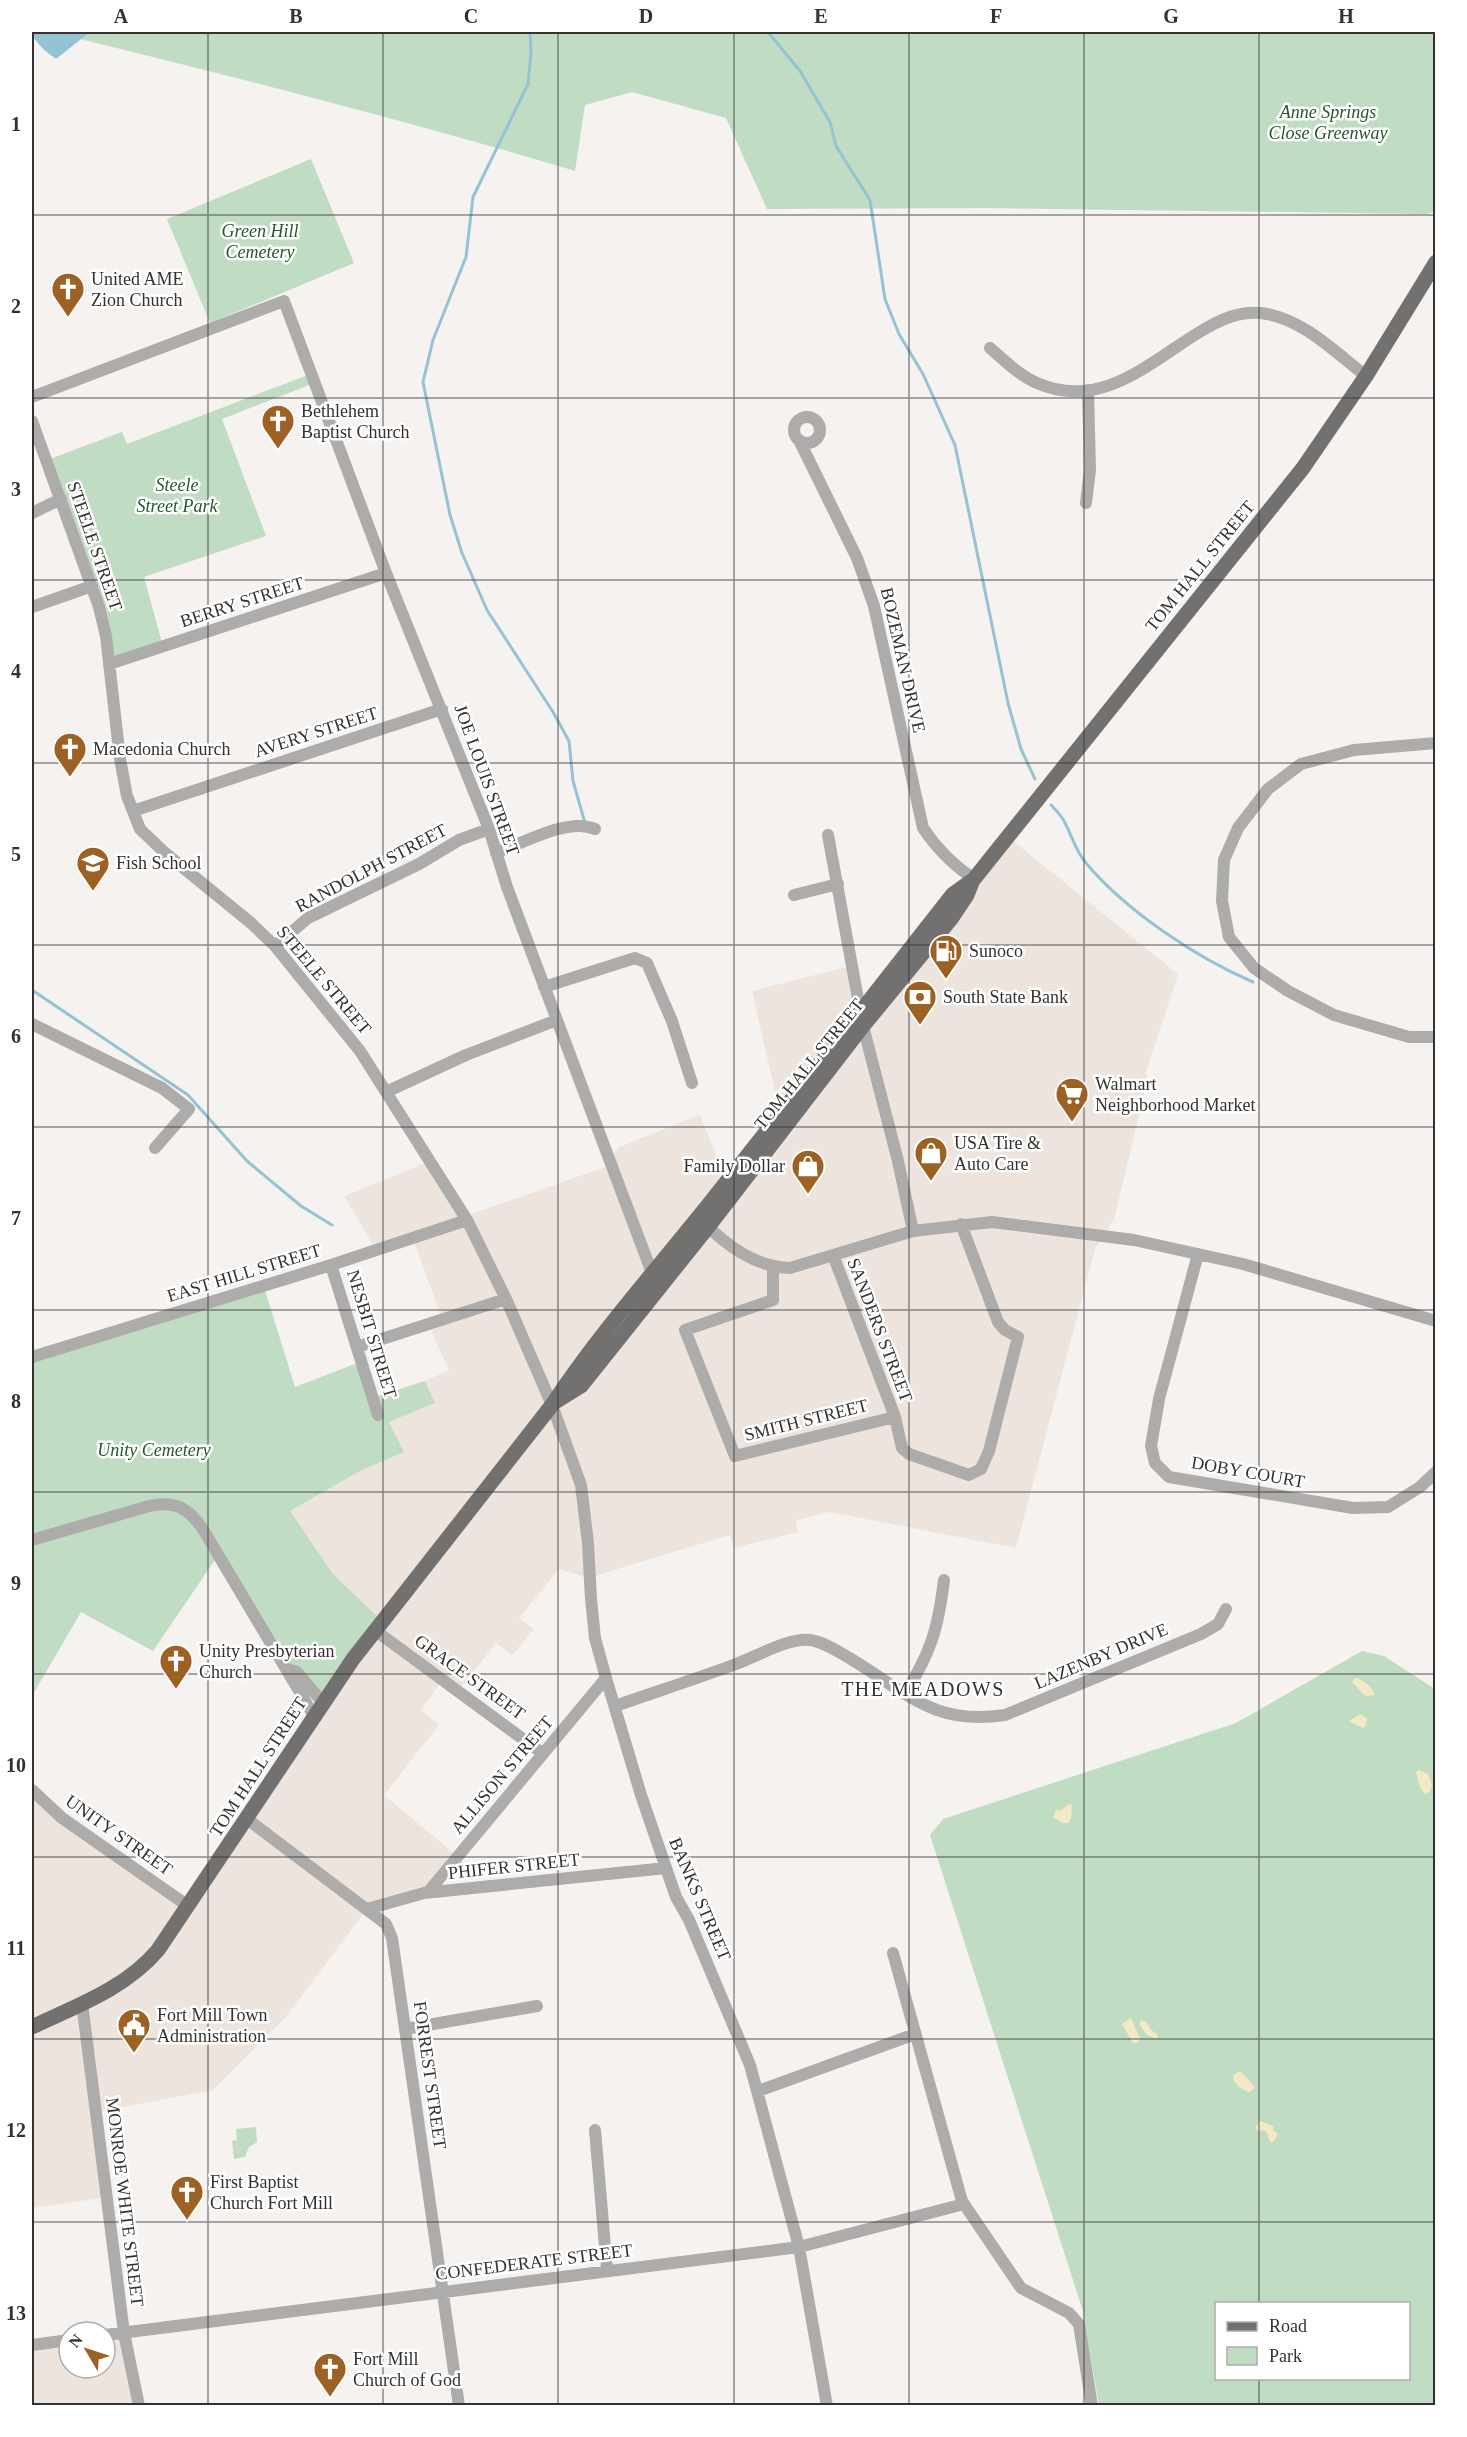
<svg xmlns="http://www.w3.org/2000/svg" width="1467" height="2437" viewBox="0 0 1467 2437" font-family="Georgia,serif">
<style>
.built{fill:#ede5dd}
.green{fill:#c0dcc2;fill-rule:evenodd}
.sand{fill:#f3e9c4}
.water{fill:#94c3d4}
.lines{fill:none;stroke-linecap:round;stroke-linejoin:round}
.stream{stroke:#94c3d4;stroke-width:3}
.minor{stroke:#adacab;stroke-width:12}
.major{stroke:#73716f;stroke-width:15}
.grid{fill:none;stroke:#333231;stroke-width:1.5;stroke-opacity:0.55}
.labels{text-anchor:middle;stroke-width:5;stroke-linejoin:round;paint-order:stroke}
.park-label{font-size:18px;font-style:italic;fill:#26562e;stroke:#fff}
.poi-label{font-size:18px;fill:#333231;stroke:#fff;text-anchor:start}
.street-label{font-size:18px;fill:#333231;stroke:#fff}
.neighbourhood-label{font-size:20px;letter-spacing:1.5px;fill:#333231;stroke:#fff}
.neatline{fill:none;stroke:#333231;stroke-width:2}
.grid-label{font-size:20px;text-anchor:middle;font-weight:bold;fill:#333231}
</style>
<rect width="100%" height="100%" fill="#f5f2f0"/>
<path class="built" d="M1008,837l170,137 -32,98 1,10 -33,137 -19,30 -79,299 -187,-36 -33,8 2,12 -64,16 -4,-13 -142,43 -29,-9 -40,49 15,11 -22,26 -16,-12 -37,47 -16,-11 -22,31 18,15 -55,70 72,60 -27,34 -60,17 -84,112 -72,72 -116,22 11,85 -76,11v-420l20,21 134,94 -26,39 -16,19 -31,23 -30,15 1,4 47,-24 31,-30 175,-263 47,-63 -51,-49 -44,-63 71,-40 44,-19 -15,-30 46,-19 -10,-22 24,-11 -20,-44 11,-13 -25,-68h-42l-29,-49 84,-34 35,55 142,-50 14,-20 81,-32 28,69 53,-66 -29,-127 102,-26 11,46 5,4z
M123,2332l15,73h-106v-62l37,-4v29h36v-34z"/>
<path class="green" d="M52,32h1383v180l-9,2 -438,-6 -221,1 -41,-91 -94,-26 -47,13 -10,66c-173,-52 -348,-96 -523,-139z
M311,159l43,104 -144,60 -43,-104z
M308,375l4,9 -90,35 44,117 -122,41 18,66 -48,15 -64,-199 72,-27 5,12z
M264,1287l31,100 65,-25 11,36 54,-17 10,22 -46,19 15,30 -44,19 -70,40 43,63 47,45 -58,81 -34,-32 -69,-114 -66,97 -72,-39 -49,84v-337z
M1362,1651l22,5 51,33v716h-336l-17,-97 -152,-473 13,-16 293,-96zM1216,2304h192v74h-192z
M256,2127l1,15 -8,5 -4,10 -11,2 -2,-18 5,-1 -1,-11z"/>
<path class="sand" d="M1355,1678c7,0 19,11 20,17l-10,1 -13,-14z
M1360,1714l7,4 -1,7 -3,3 -14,-7z
M1419,1770l9,4 4,11 -3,8 -4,1 -5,-6 -4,-16z
M1069,1804l3,1 -1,14 -3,4h-5l-10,-6 3,-7 4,1z
M1131,2018l9,21 -2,4h-5l-11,-19z
M1141,2020l6,2 3,7 8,6 -2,4 -9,-4 -8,-11z
M1240,2071l15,16 -5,5c-9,-2 -17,-8 -17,-17z
M1260,2121l14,5 -1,4 5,4 -4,7 -3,2 -5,-12 -10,-1v-4z"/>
<path class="water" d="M32,32h58l-34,27 -12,-9 -12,-14z"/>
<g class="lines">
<path class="stream" d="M530,32l1,20 -3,32 -55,113 -7,60 -33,83 -10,42 27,133 12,38 25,57 66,102 16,29 4,40 12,42
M768,32l32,39 30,51 6,24 34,54 15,99 14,35 24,40 32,71 53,258 13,46 14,30
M1051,805c5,5 11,11 14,18 7,13 11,29 21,40 40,48 111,95 167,119
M32,990l156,105 59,66 54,45 31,19"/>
<path class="minor" d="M990,348c14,12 30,28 47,35 63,28 112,-20 161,-50 21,-13 43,-24 69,-19 38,7 69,39 99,62
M32,397l252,-96 102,272 103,256 18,58 145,386
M794 430a13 13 0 1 1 26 0a13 13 0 1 1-26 0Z
M32,421l67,186 7,29 14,123 7,37 13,33 24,23 87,71 24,23 85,105 107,169 39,79 46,106 29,80 7,58 3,56 4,39 11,40 35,117 35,102 13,23 61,145 49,182 28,159
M799,440l58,118 17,48 49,222c14,21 30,37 51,51
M1086,503l4,-33 -2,-80
M32,513l29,-14
M32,607l60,-21
M109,664l277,-91
M1436,743l-82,7 -53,14 -33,25 -30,39 -14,32 -2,41 7,36 25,31 34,23 46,24 75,22h27
M133,811l309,-102
M828,835l35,191 35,135 15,70
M496,853c27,-10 73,-36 99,-24
M794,895l44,-11
M275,946l33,-28 111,-54 40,-24 30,-11
M544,987l91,-29 12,5 25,58 20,62
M32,1024l130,64 27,21 -34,39
M386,1092l80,-37 91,-35
M702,1221c24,24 53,46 88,47l123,-37 79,-9 142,18 109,24 193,57
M1198,1254l-39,145 -8,47 4,17 14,14 184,31 35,-1 32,-20 16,-15
M833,1255l62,162 7,31 7,6 60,21 12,-6 8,-18 29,-114 -13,-7 -7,-8 -37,-98
M331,1265l47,150
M773,1268v32l-88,30 50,126 160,-39
M357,1347l149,-48
M32,1357l299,-92 136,-45
M32,1540l117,-34c27,-6 41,3 55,25l110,185
M376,1631l166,122
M287,1669l10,3 26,31
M905,1694c26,-42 33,-65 39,-114
M615,1706c40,-14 81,-27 121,-42 20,-7 53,-27 74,-24 14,2 29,12 41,19 57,34 83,67 154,56l196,-81 17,-10 8,-15
M32,1790l30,28 126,88
M247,1819l139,105 6,14 67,468
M425,1893l4,-2 177,-213
M367,1909l57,-16 242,-25
M893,1953l69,248 59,87 48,25 10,11 13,82
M82,2003l42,330 15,73
M405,2029l132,-23
M758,2091l157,-57
M595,2130l12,140
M105,2335l694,-88 165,-43
M32,2345l37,-5"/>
<path class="major" d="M557,1401l24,-15 127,-159 155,-201 88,-107 16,-24 6,-15
M32,2027c44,-21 93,-38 126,-77l195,-291 199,-254c47,-71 104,-135 157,-201 82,-103 163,-207 244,-310l21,-15 329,-411 63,-92 70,-114"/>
</g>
<path class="grid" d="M208,32v2374M383,32v2374M558,32v2374M734,32v2374M909,32v2374M1084,32v2374M1259,32v2272M32,215h1404M32,398h1404M32,580h1404M32,763h1404M32,945h1404M32,1127h1404M32,1310h1404M32,1492h1404M32,1674h1404M32,1857h1404M32,2039h1404M32,2222h1404M1259,2378v28"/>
<defs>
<g id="church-pin" transform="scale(1.725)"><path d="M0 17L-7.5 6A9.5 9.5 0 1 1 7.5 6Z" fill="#9d6124" stroke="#fff"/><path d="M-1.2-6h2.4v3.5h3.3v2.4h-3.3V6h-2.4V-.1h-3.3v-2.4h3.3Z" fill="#fff"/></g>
<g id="school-pin" transform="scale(1.725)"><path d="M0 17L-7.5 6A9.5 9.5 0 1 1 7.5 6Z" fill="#9d6124" stroke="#fff"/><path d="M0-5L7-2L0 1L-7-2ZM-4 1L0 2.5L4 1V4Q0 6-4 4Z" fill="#fff"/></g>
<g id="fuel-pin" transform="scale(1.725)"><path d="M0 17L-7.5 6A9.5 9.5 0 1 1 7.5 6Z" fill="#9d6124" stroke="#fff"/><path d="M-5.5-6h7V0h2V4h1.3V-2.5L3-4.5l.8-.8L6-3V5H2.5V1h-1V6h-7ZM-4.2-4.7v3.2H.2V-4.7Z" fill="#fff"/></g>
<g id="bank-pin" transform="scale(1.725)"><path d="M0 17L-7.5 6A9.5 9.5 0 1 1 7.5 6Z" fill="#9d6124" stroke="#fff"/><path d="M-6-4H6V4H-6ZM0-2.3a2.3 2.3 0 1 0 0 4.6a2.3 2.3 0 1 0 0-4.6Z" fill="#fff"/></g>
<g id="supermarket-pin" transform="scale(1.725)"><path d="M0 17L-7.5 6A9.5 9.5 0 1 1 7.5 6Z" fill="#9d6124" stroke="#fff"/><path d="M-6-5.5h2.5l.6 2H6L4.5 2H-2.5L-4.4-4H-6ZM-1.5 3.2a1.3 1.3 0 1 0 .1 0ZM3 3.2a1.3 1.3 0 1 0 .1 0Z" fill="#fff"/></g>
<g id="shop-pin" transform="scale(1.725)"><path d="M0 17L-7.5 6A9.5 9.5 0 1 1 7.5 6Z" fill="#9d6124" stroke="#fff"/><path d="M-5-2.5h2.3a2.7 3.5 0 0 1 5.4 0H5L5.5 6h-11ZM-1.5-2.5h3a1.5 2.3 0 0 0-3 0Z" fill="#fff"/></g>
<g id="civic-pin" transform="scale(1.725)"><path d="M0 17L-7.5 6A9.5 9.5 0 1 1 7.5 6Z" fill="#9d6124" stroke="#fff"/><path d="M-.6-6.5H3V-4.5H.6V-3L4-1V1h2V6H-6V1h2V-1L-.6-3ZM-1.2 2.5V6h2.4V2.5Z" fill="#fff"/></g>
</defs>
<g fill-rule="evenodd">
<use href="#church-pin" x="68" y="289"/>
<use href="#church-pin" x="278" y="421"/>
<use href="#church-pin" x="70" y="749"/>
<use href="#school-pin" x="93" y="863"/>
<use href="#fuel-pin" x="946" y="951"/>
<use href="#bank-pin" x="920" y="997"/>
<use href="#supermarket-pin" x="1072" y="1094"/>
<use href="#shop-pin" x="931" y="1153"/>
<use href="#shop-pin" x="808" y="1166"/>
<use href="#church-pin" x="176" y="1661"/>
<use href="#civic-pin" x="134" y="2025"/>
<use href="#church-pin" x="187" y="2192"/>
<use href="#church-pin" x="330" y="2369"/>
</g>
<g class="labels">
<g class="park-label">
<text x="1328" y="118">Anne Springs<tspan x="1328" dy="21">Close Greenway</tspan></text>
<text x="260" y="237">Green Hill<tspan x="260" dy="21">Cemetery</tspan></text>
<text x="177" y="491">Steele<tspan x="177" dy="21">Street Park</tspan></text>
<text x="154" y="1456">Unity Cemetery</text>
</g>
<g class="poi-label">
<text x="91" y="285">United AME<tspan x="91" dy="21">Zion Church</tspan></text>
<text x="301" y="417">Bethlehem<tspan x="301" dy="21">Baptist Church</tspan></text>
<text x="93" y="755">Macedonia Church</text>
<text x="116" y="869">Fish School</text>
<text x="969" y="957">Sunoco</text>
<text x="943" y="1003">South State Bank</text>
<text x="1095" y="1090">Walmart<tspan x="1095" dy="21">Neighborhood Market</tspan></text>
<text x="954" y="1149">USA Tire &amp;<tspan x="954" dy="21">Auto Care</tspan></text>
<text x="785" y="1172" text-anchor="end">Family Dollar</text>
<text x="199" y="1657">Unity Presbyterian<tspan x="199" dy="21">Church</tspan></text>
<text x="157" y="2021">Fort Mill Town<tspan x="157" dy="21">Administration</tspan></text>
<text x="210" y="2188">First Baptist<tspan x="210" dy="21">Church Fort Mill</tspan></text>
<text x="353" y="2365">Fort Mill<tspan x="353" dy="21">Church of God</tspan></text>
</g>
<g class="street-label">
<text transform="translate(95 546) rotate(71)" y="6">STEELE STREET</text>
<text transform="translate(1200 566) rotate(-51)" y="6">TOM HALL STREET</text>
<text transform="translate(242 602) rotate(-18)" y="6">BERRY STREET</text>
<text transform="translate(903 660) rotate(77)" y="6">BOZEMAN DRIVE</text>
<text transform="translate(316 732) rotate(-18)" y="6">AVERY STREET</text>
<text transform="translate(487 780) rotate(70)" y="6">JOE LOUIS STREET</text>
<text transform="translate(371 868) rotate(-28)" y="6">RANDOLPH STREET</text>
<text transform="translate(324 980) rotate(50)" y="6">STEELE STREET</text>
<text transform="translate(809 1064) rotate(-51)" y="6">TOM HALL STREET</text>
<text transform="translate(244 1273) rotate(-17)" y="6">EAST HILL STREET</text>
<text transform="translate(880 1330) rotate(69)" y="6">SANDERS STREET</text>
<text transform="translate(372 1334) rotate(73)" y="6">NESBIT STREET</text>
<text transform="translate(806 1420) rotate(-14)" y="6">SMITH STREET</text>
<text transform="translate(1248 1472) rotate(10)" y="6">DOBY COURT</text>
<text transform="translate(1101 1656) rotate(-23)" y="6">LAZENBY DRIVE</text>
<text transform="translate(470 1677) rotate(36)" y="6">GRACE STREET</text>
<text transform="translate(258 1767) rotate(-57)" y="6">TOM HALL STREET</text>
<text transform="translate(502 1775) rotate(-50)" y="6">ALLISON STREET</text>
<text transform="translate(119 1835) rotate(35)" y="6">UNITY STREET</text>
<text transform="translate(514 1866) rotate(-6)" y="6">PHIFER STREET</text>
<text transform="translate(700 1899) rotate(67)" y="6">BANKS STREET</text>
<text transform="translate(430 2075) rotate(82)" y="6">FORREST STREET</text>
<text transform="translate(125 2202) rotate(83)" y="6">MONROE WHITE STREET</text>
<text transform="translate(534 2262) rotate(-7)" y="6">CONFEDERATE STREET</text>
</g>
<g class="neighbourhood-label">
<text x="923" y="1696">THE MEADOWS</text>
</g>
</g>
<rect width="1467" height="2437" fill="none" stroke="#ffffff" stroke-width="66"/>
<rect x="1215" y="2302" width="195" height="78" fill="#ffffff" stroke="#adadad" stroke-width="1.5"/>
<rect x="1227" y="2322" width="30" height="9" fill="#73716f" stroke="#adadad" stroke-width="1.5"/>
<text x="1269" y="2332" font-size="18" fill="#333231">Road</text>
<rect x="1227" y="2347" width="30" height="18" fill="#c0dcc2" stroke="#adadad" stroke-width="1.5"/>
<text x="1269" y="2362" font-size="18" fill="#333231">Park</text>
<g transform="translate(87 2350) rotate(309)"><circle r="28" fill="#ffffff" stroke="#adadad" stroke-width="1.5"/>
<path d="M0-4.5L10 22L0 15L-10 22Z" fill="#9d6124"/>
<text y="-9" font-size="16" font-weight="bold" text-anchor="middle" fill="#333231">N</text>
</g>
<rect x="33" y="33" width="1401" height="2371" class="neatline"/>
<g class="grid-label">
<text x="121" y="23">A</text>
<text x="296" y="23">B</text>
<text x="471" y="23">C</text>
<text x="646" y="23">D</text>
<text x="821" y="23">E</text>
<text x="996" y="23">F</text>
<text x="1171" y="23">G</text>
<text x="1346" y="23">H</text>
<text x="16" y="131">1</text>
<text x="16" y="313">2</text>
<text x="16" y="496">3</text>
<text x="16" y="678">4</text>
<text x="16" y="861">5</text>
<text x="16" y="1043">6</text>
<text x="16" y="1225">7</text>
<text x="16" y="1408">8</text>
<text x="16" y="1590">9</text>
<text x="16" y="1772">10</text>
<text x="16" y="1955">11</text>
<text x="16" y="2137">12</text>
<text x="16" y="2320">13</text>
</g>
</svg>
